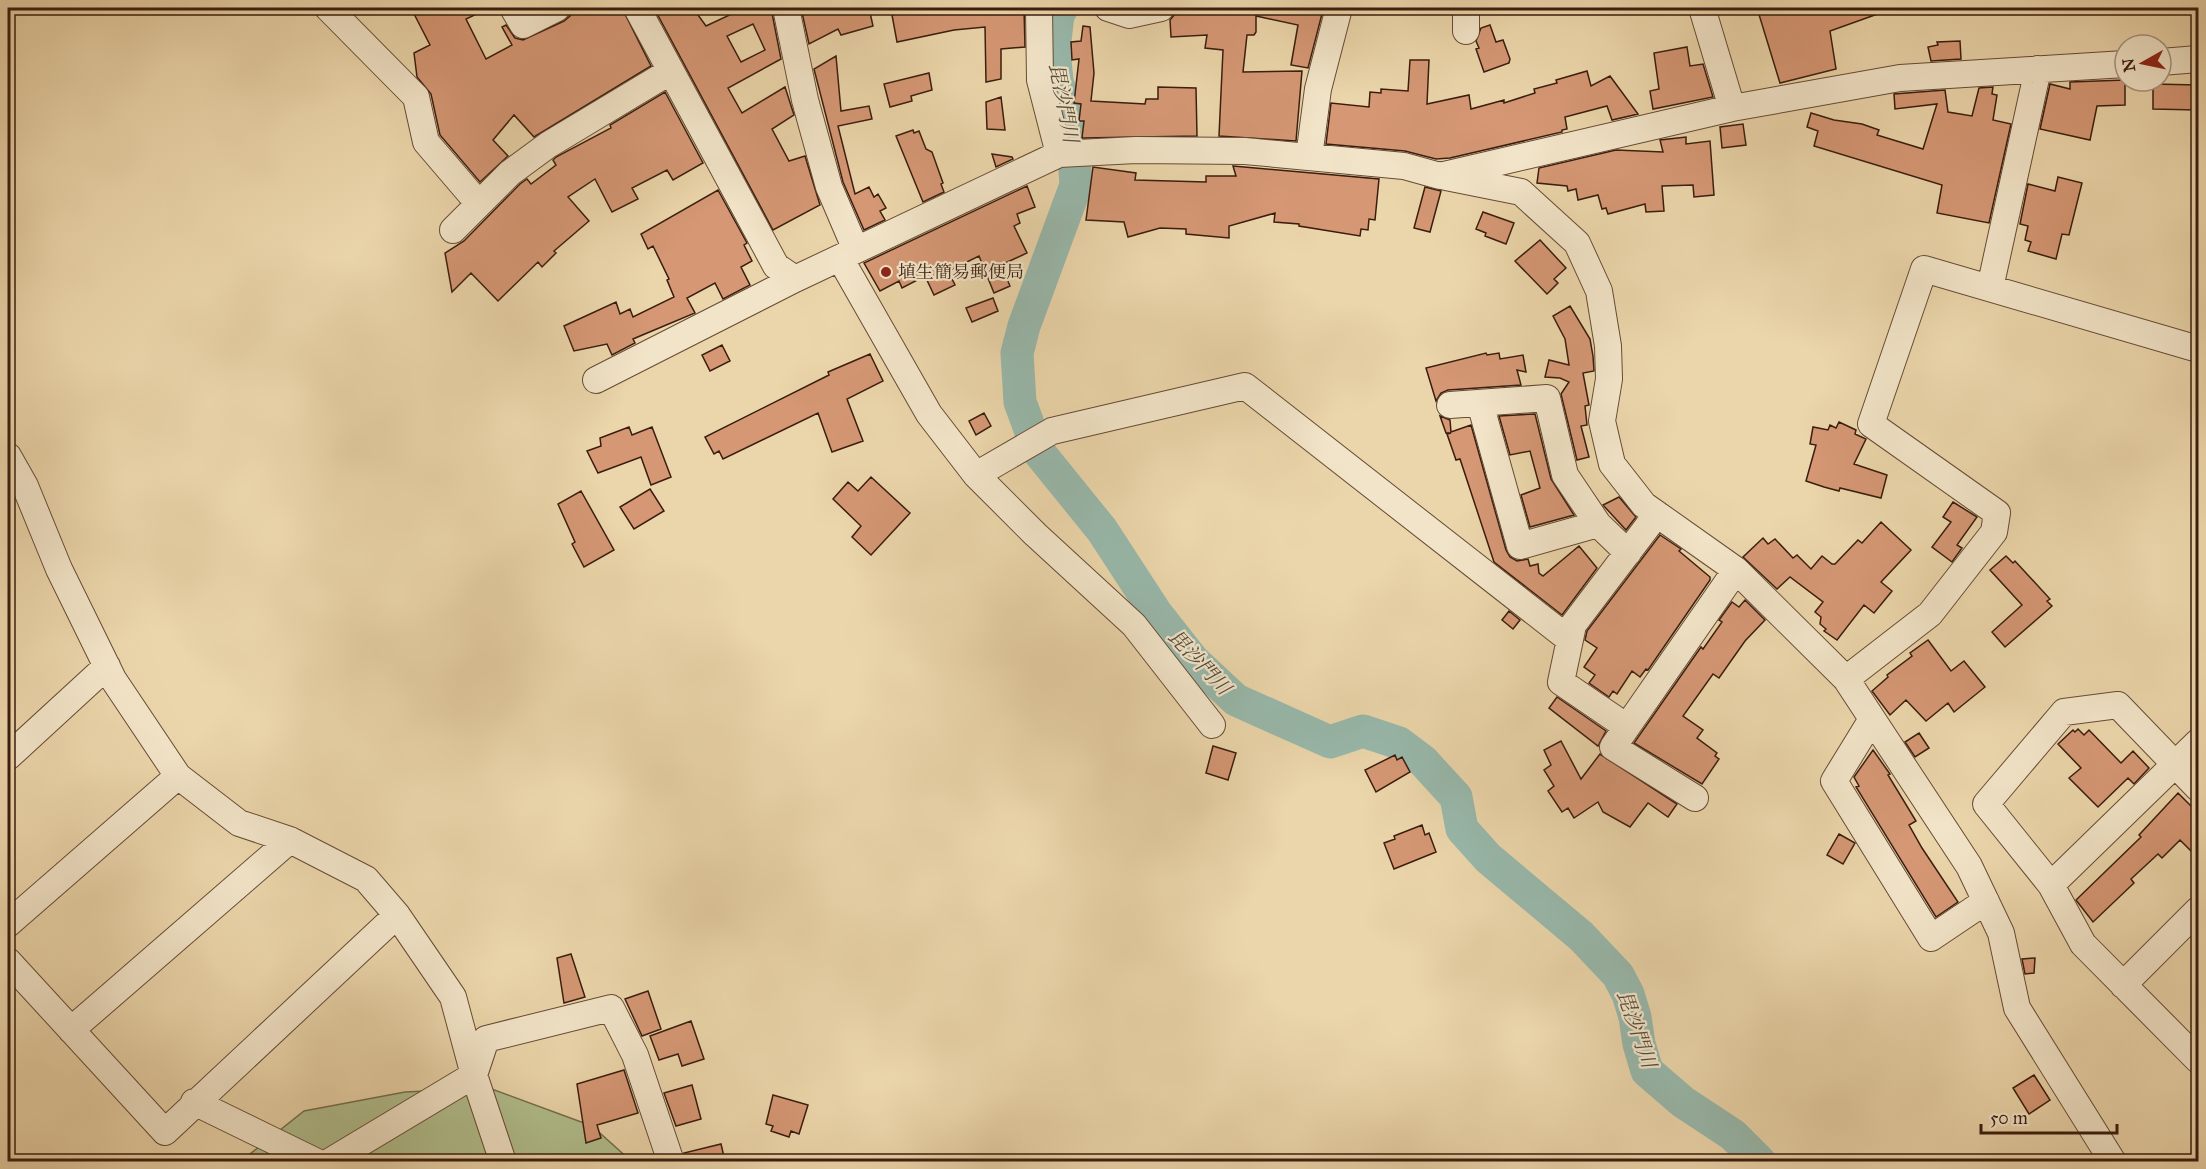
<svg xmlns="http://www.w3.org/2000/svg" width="2206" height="1169" viewBox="0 0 2206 1169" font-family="'IM FELL Great Primer','Noto Serif JP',serif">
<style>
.green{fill:#b1be8d;stroke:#766e4e;stroke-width:1.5}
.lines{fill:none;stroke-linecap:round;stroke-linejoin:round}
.river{stroke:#98b8ab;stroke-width:33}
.building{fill:#d59774;stroke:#3a1d0e;stroke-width:1.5;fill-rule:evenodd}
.minor-casing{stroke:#664b35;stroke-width:28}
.minor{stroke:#f2e4c8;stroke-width:26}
.poi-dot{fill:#8f2418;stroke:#f2e4c8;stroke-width:2}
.labels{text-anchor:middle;stroke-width:4.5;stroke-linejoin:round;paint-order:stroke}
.poi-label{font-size:18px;fill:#3a1d0e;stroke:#f2e4c8;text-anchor:start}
.water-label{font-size:20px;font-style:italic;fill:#564c3d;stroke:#f2e4c8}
</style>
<rect width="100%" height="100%" fill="#ebd5aa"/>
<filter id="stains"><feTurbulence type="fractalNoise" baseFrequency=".00333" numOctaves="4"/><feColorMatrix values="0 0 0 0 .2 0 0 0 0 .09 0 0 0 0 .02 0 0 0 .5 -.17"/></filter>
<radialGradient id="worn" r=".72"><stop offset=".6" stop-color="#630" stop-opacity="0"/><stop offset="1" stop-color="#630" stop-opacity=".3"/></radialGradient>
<path class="green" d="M489,1088l103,38 39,35 -391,1 64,-51 101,-19z"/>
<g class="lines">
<path class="river" d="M1062,8l-4,7 -4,34 3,32 15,48 4,56 -52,141 -7,27 3,49 18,49 64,79 54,83 37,47 43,40 94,42 33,-11 36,12 24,18 33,36 6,32 26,29 93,78 37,39 10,19 7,23 4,27 8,27 36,31 50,33 27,27"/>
</g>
<path class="building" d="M411,8h78l-23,11 20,40 26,-14 -10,-18 4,-2 9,13 8,2 41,-19 6,-5 2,-8h50l29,58 -117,71 -20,-22 -21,25 15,16 -28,26 -40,-47 -9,-41 -14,-17 -3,-24 16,-8z
M654,8h39l13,18 30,-14 -3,-4h38l10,51 -53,29 14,25 43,-26 9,28 -22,14 17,32 16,-5 15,49 -47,25zM753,24l12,26 -24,12 -14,-26z
M801,8h68l4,18 -32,9 -3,-6 -29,15z
M922,8h102l1,39 -24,2v30l-15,3 -1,-55 -31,3 -57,12 -5,-27z
M1229,8l94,2 -15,58 -17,-3 7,-40 -42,-9v16l-2,3h-7l-4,37 59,-1 -6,70 -77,-5 4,-86 -18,-2 2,-13 -36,2 -1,-17 5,-6 11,-1 -1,-2 43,1z
M1757,8h128l1,3 -56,20 6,38 -56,14z
M1490,25l6,17 7,-2 7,19 -1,4 -25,9 -8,-23 3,-1 -3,-7 5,-13z
M1083,26l7,1 4,46 -3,28 54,3 1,-5h12v-12l38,1 1,48 -115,2 2,-17h-5l2,-17 -7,-1 5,-44 -7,1 -1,-18 10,-1z
M1960,41l1,18 -30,2 -3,-14 10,-2 -1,-3z
M1687,47l3,19 13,-2 10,33 -60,12 -3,-18 9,-2 -5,-36z
M836,56l5,55 28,-5 3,13 -34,7 17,68 14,-7 5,10 4,-3 8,14 -6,3 5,9 -21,10 -21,-48 -29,-113z
M1410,60h19l-2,44 42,-9 2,14 33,-9v3l31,-10 -1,-4 23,-6 -1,-3 31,-9 4,15 19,-10 28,38 -26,6 -5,-14 -42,11 2,12 -5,1v2l-112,26 -14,1 -31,-8 -79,-7 5,-41 38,4 1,-15 11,1v-4l27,2z
M929,73l3,17 -21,6 1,5 -22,6 -6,-23z
M2125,80v25l-28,1 -7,34 -50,-11 10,-45 20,5v-7z
M2153,84l45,1 -1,25 -44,-1z
M1993,87l-1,7 5,1 -4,25 18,4 -22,99 -52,-10 5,-28 -128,-39 4,-15 -11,-4 4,-14 23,7 28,4 17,6 -2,5 46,14 14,-45 -42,5 -1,-15 51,-4 3,22 24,4 7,-28z
M665,92l38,71 -30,17 -6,-10 -35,18 6,11 -26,13 -17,-33 -27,18 21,24 -35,30 2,2 -14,14 -4,-5 -40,39 -27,-28 -19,19 -7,-39 19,-12 56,-57 7,-5 4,5 25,-19 -3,-5 3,-3 55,-29 -1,-3z
M1001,97l4,33 -18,-1 -1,-27z
M1743,124l3,21 -24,3 -2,-21z
M913,130l1,3 5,-2 7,18 6,3 11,31 -2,1 3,8 -21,10 -27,-66z
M1686,137v7l24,-3 4,54 -20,2 -1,-12 -31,1 2,25 -18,1 -1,-8 -37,10 -2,-6 -4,1 -4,-14 -20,5 -2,-11 -8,2 -1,-5 -30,-3 2,-15 77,-18 47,2 -3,-12z
M992,154l20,3 1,2 -17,8z
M1233,166l146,13 -4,41 -6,-1 -1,11 -7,-1 -1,7 -61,-10v-2l-25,-2 1,-9 -46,13v12l-43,-4v-5l-26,-1 -32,9 -4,-15 -38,-2 7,-53 43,6 -1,7 71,2v-6h30z
M2058,177l24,6 -13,52 -7,-1 -6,25 -28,-8 3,-9 -6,-2 3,-14 -8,-2 8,-40 27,7z
M1027,186l8,21 -18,7 3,9 -6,3 13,27 -26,12 9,21 -16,7 -15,-37 -31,15 7,14 -21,10 -9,-19 -23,12 -3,-7 -19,10 -16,-28z
M1425,187l16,4 -11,41 -16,-4z
M718,190l29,53 -3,2 8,16 -11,6 9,18 -27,14 -8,-16 -28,15 8,15 -62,26 2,4 -23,12 -5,-11 -33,7 -10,-25 52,-24 4,12 10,-5 3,8 41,-20 -7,-17 2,-1 -16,-33 -5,3 -7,-15z
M1483,212l31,11 -8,21 -21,-8 1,-3 -10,-4z
M1540,240l26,28 -12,11 4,4 -11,11 -32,-33z
M993,298l5,13 -26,11 -6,-14z
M1570,306l20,33 3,17 1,15 -11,2 6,32 -4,1 2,19 -6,1 8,31 -12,3 -16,-66 8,-12 -9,-4 -15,-1 4,-17 20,5 -4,-26 -12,-23z
M722,345l8,16 -20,10 -8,-16z
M1486,353l1,2 12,-2 1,6 23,-4 3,17 -9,-2 4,15 -73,5 -7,3 -5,8 -10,-33z
M870,354l13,27 -36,18 16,42 -31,11 -14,-39 -95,46 -4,-8 -5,3 -9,-17 124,-62 -1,-3z
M984,413l7,13 -15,9 -7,-14z
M1535,414l16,65 23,36 -44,12 -9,-32 19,-7 -10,-37 -20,4 -11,-39z
M1440,416l10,4 1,12 20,-7 35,125 4,7 7,4 11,-2 2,7 8,-2 1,9 4,3 36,-30 18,22 -35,47 -68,-53 -34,-103 -4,1 -9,-26 4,-1h-5z
M1839,422l17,8 -1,4 11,5 -12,25 33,11 -6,23 -41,-10 -1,3 -15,-4 -18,-6 10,-36 -6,-1 3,-17 15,3 2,-5 6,3z
M629,427l3,8 20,-8 19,50 -20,8 -10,-28 -43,16 -11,-22 14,-5 -1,-8z
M871,477l39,36 -39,42 -19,-18 9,-11 -28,-27 15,-17 10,9z
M650,489l14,22 -30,18 -14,-22z
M581,491l33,59 -30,17 -12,-23 3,-2 -17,-38z
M1619,497l17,20 -10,13 -23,-25z
M1953,502l24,15 -20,28 5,3 -10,14 -20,-15 19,-25 -8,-5z
M1881,522l30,28 -30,32 11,9 -18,22 -10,-8 -27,35 -13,-9 2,-2 -6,-5 1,-7 -6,-5 8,-10 -33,-25 -13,12 -34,-32 20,-19 5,6 7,-5 18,19 4,-3 14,14 11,-13 10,8h3l23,-24 4,3z
M1660,535l21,14 -2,2 31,26v3l-62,90 -2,-1 -6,8 -8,-6 -15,23 -4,-3 -4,6 -20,-14 6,-8 -11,-8 13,-19 -12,-8 2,-9z
M2006,556l7,7 2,-2 35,38 -3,2 5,5 -47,41 -13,-15 30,-27 -32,-35z
M1745,600l20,20 -20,21 -26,37 -6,-4 -30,42 20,14 -6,8 20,15 -2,3 4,3 -17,25 -68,-41 67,-96 2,2 19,-27 -3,-2 13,-18 7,5z
M1509,611l11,9 -7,9 -11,-9z
M1928,640l23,31 13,-10 21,26 -31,25 -6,-9 -22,18 -20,-21 -16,15 -18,-24 16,-14 -1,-2 25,-19 -2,-3z
M1557,697l49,34 -8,15 -49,-38z
M2078,729l6,6 5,-5 32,33 12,-12 16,17 -15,16 -6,-6 -30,29 -29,-29 12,-10 -23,-24 15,-14 2,2z
M1919,733l10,15 -14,9 -10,-15z
M1561,741l20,38 19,-25 77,50 -9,13 -20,-14 -18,24 -27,-15 -5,-10 -24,16 -6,-10 -6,4 -14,-21 6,-5 -10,-16 7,-5 -7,-15z
M1213,746l23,7 -8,27 -22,-7z
M1873,750l17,24 -2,1 28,46 -7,4 13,23 36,54 -22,15 -80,-130 3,-1 -5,-9z
M1395,755l2,5 5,-3 8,15 -34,20 -11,-22z
M2178,793l21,21v45l-19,-19 -18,18 -4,-4 -27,25 3,4 -41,39 -17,-22 65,-63 -2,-2z
M1422,825l3,10 4,-2 7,19 -42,17 -10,-26 11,-4 -1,-3z
M1839,834l16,9 -12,21 -16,-9z
M571,954l14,43 -21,6 -7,-45z
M2035,958l-1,15 -9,1 -3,-15z
M648,991l13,38 -19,7 -17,-37z
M691,1021l13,38 -22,7 -4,-12 -19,6 -9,-24z
M624,1070l14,43 -41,12 4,13 -15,5 -9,-59z
M2034,1075l16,25 -21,14 -16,-26z
M692,1085l9,34 -25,7 -12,-33z
M773,1095l35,10 -9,29 -8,-3 -2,6 -18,-6 2,-5 -7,-2z
M721,1144l4,17h-39l-2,-8z"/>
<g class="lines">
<g class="minor-casing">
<path id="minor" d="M328,8l88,89 10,45 53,62
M513,8l10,17 34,-17
M637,8l139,258 19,13 264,-125 77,-4 109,1 159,15 36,10 292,-68 168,-30 225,-14
M786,8l19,92 24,87 27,63
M1039,8l1,72 19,74
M1108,8l21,7 32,-7
M1466,8v23
M1702,8l30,100
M2161,62l37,-3
M1309,157l9,-68 21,-81
M1446,177l75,15 56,51 22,48 9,55 1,33 -7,42 10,43 32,41 92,65 110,109 123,187 32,67 16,75 96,154
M453,230l57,-57 38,-28 123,-74
M840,258l89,156 47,61 59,59 99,91 78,100
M1990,288l48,-219
M596,380l199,-101
M1480,403l40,143 78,-22 30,29
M1450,405l97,-7 18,77 33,49
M8,456l17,30 34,83 54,110 65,97 61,47 51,17 76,39 31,36 56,82 21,78 29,87
M976,475l76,-44 193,-45 325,254
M1846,679l84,-65 64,-82 3,-19 -126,-89 53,-155 274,80
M1872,719l-38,62 97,157 55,-37
M1627,727l-66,-45 12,-57 84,-111
M8,757l99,-91
M2198,788l-80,-83 -54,7 -78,92 65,81 32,59 115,116
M1695,798l-82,-51 123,-177
M2051,885l147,-143
M8,924l170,-148
M8,961l157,171 232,-217
M2123,985l75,-75
M71,1030l219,-190
M194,1102l123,60
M329,1162l145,-87 12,-36 125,-31 24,47 36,107"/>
</g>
<use href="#minor" class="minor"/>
</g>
<circle class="poi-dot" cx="886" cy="272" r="6"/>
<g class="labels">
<g class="poi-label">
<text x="898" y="278">埴生簡易郵便局</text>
</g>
<g class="water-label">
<text transform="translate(1064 103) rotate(79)" y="7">毘沙門川</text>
<text transform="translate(1200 662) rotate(47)" y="7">毘沙門川</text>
<text transform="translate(1637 1029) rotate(71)" y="7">毘沙門川</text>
</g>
</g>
<rect width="2206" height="1169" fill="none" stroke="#ebd5aa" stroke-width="30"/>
<rect x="9" y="9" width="2188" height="1151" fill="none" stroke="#3a1d0e" stroke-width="3"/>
<rect x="15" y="15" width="2176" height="1139" fill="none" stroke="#3a1d0e" stroke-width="1.5"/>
<g transform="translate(2143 63) rotate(261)"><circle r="28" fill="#f2e4c8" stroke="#a8947e" stroke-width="1.5"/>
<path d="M0-4.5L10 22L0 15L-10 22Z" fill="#8f2418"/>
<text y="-9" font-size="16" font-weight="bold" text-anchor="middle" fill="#3a1d0e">N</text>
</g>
<path d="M1981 1124v9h136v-9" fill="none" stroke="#3a1d0e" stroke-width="3"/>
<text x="1990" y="1124" font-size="18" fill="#3a1d0e" stroke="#f2e4c8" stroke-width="4.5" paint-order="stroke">50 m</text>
<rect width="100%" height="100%" filter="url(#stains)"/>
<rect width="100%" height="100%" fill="url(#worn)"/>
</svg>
